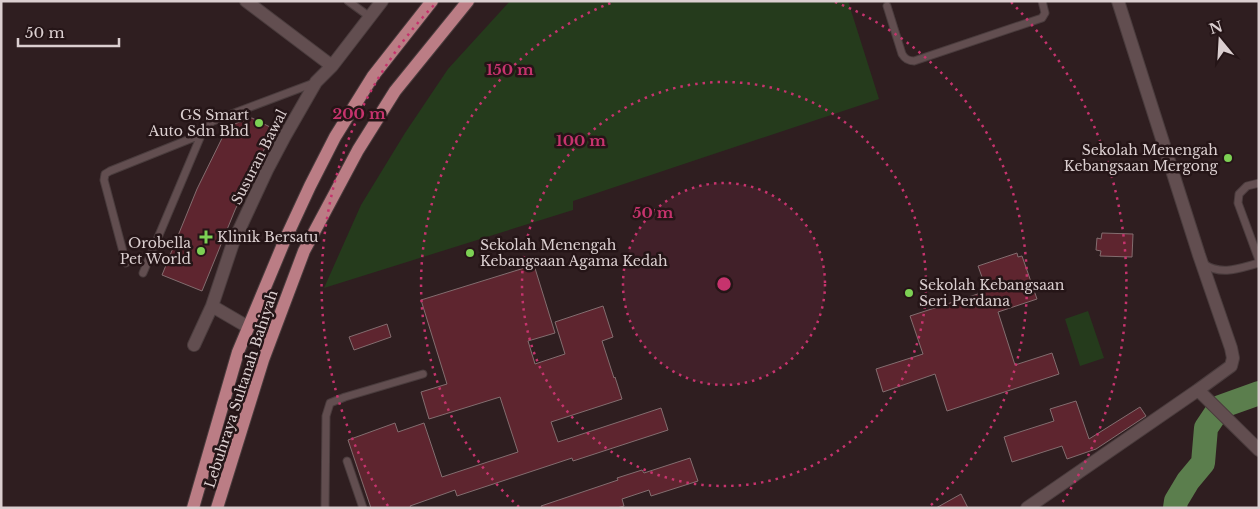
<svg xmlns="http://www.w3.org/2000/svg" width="1260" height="509" viewBox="0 0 1260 509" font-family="'Libre Baskerville',serif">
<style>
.green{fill:#253b1c}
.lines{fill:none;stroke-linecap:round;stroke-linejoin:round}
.river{stroke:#5b7e4d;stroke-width:24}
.building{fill:#5e252f;stroke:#836d6f}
.lane-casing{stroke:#4a3c3d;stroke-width:9}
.street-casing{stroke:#4a3c3d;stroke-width:14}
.primary-casing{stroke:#4a3c3d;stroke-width:14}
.lane{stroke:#624e50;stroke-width:7}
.street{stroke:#624e50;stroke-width:12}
.primary{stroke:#bb7d85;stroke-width:12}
.ring{fill:none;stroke:#c6336d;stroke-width:2.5;stroke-dasharray:2.5 5}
.poi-dot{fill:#7dd154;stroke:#251517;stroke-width:2}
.labels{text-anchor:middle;stroke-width:5;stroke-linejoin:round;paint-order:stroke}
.poi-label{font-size:14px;fill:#dbcfd0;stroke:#251517;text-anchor:end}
.street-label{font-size:14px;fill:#dbcfd0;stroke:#251517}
.centre{fill:#c6336d;stroke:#251517;stroke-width:2.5}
.ring-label{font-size:15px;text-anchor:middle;font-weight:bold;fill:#c6336d;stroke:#251517;stroke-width:5;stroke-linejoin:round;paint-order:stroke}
</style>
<rect width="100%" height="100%" fill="#2f1e20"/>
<path class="green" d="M510,1h338l31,98 -306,102v9l-249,78 37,-83 44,-72 43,-64z
M1088,311l16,47 -24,8 -15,-47z"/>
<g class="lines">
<path class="river" d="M1175,508l1,-7 12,-20 15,-18 3,-35 14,-21 39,-14"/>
</g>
<path class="building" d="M252,118l22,11 -39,81 -33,81 -40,-16 35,-86 31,-63z
M1102,233l31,1 -1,23 -32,-1 1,-5 -5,-1 1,-12 4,1z
M1017,253l1,4 4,-1 15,43 -39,13 17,53 37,-12 7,21 -112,37 -12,-37 -52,18 -7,-23 47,-15 -13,-38 77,-25 -9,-25z
M534,265l21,68 -27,8 7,23 30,-10 -10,-32 48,-16 10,31 -11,4 12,37 1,-1 7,22 -71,23 7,20 103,-34 7,22 -95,31 -1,-3 -115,38 -2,-6 -45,16 1,2h-40l-23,-68 47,-17 3,9 26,-9 18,54 76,-25 -18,-55 -71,22 -8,-27 26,-8 -26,-84z
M387,324l4,13 -37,13 -5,-13z
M1076,401l13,38 51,-32 6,9 -50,33 -29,10 -5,-13 -50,16 -8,-25 50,-16 -4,-12z
M690,458l8,23 -47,15 -2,-6 -27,9 2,7 -7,2h-75l-1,-2 77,-26 -1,-2 25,-8 2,3z
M961,494l7,14h-32z"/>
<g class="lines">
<g class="lane-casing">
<path id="lane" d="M348,1l22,16
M887,6l15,48c3,5 6,7 12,7l128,-43 3,-5 -3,-12
M1259,183l-12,3 -8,8 -1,9 21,57
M126,263l-22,-83 1,-6 5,-3 90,-36
M1204,264c17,12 36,4 55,-1
M143,273l62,-147 8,-5 101,-38
M347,461l16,47
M325,508l1,-92 4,-13 15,-6 78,-23"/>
</g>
<g class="street-casing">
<path id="street" d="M246,1l86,65
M212,306l36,21
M194,345l18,-39 21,-63 34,-73 18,-34 31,-54 16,-16 50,-65
M1198,390l61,60
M1027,508l171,-118 33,-24 2,-8 -2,-10 -32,-93 -81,-254"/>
</g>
<g class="primary-casing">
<path id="primary" d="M193,508l45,-156 46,-110 26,-56 25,-49 38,-61 59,-75
M217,508l46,-148 41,-109 54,-101 37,-59 73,-90"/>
</g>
<use href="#lane" class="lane"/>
<use href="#street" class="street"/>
<use href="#primary" class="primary"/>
</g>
<circle cx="724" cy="284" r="101" fill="#c6336d" fill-opacity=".12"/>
<g class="ring">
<circle cx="724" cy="284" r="101"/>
<circle cx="724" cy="284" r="202"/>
<path d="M519 507A303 303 0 0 1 613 2M835 2A303 303 0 0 1 929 507"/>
<path d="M388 506A403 403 0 0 1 437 2M1011 2A403 403 0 0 1 1060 506"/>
</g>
<g class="poi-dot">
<circle cx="259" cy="123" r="5"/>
<circle cx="1228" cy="158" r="5"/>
<path d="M203.5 229.5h5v5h5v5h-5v5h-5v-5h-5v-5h5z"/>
<circle cx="201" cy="251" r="5"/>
<circle cx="470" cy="253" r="5"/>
<circle cx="909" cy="293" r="5"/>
</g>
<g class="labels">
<g class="poi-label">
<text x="249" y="120">GS Smart<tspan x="249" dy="16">Auto Sdn Bhd</tspan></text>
<text x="1218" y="155">Sekolah Menengah<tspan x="1218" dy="16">Kebangsaan Mergong</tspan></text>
<text x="217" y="242" text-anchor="start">Klinik Bersatu</text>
<text x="191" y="248">Orobella<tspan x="191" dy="16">Pet World</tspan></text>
<text x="480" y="250" text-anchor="start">Sekolah Menengah<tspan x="480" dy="16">Kebangsaan Agama Kedah</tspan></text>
<text x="919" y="290" text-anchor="start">Sekolah Kebangsaan<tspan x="919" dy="16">Seri Perdana</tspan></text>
</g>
<g class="street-label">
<text transform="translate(259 157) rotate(-63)" y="5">Susuran Bawal</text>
<text transform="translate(241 389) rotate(-72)" y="5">Lebuhraya Sultanah Bahiyah</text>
</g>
</g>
<circle cx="724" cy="284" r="8" class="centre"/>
<g class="ring-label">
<text x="510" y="75">150 m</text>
<text x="359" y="119">200 m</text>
<text x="581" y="146">100 m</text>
<text x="653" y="218">50 m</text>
</g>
<rect width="1260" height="509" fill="none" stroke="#dbcfd0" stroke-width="5"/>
<g transform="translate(1220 40) rotate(342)" stroke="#251517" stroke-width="4" paint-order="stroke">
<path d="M0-4L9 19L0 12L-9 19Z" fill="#dbcfd0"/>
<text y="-8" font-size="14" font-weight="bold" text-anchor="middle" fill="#dbcfd0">N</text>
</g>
<path d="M18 38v8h101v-8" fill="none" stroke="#dbcfd0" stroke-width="2.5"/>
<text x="25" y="38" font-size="15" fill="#dbcfd0" stroke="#251517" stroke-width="4" paint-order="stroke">50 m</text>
</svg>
